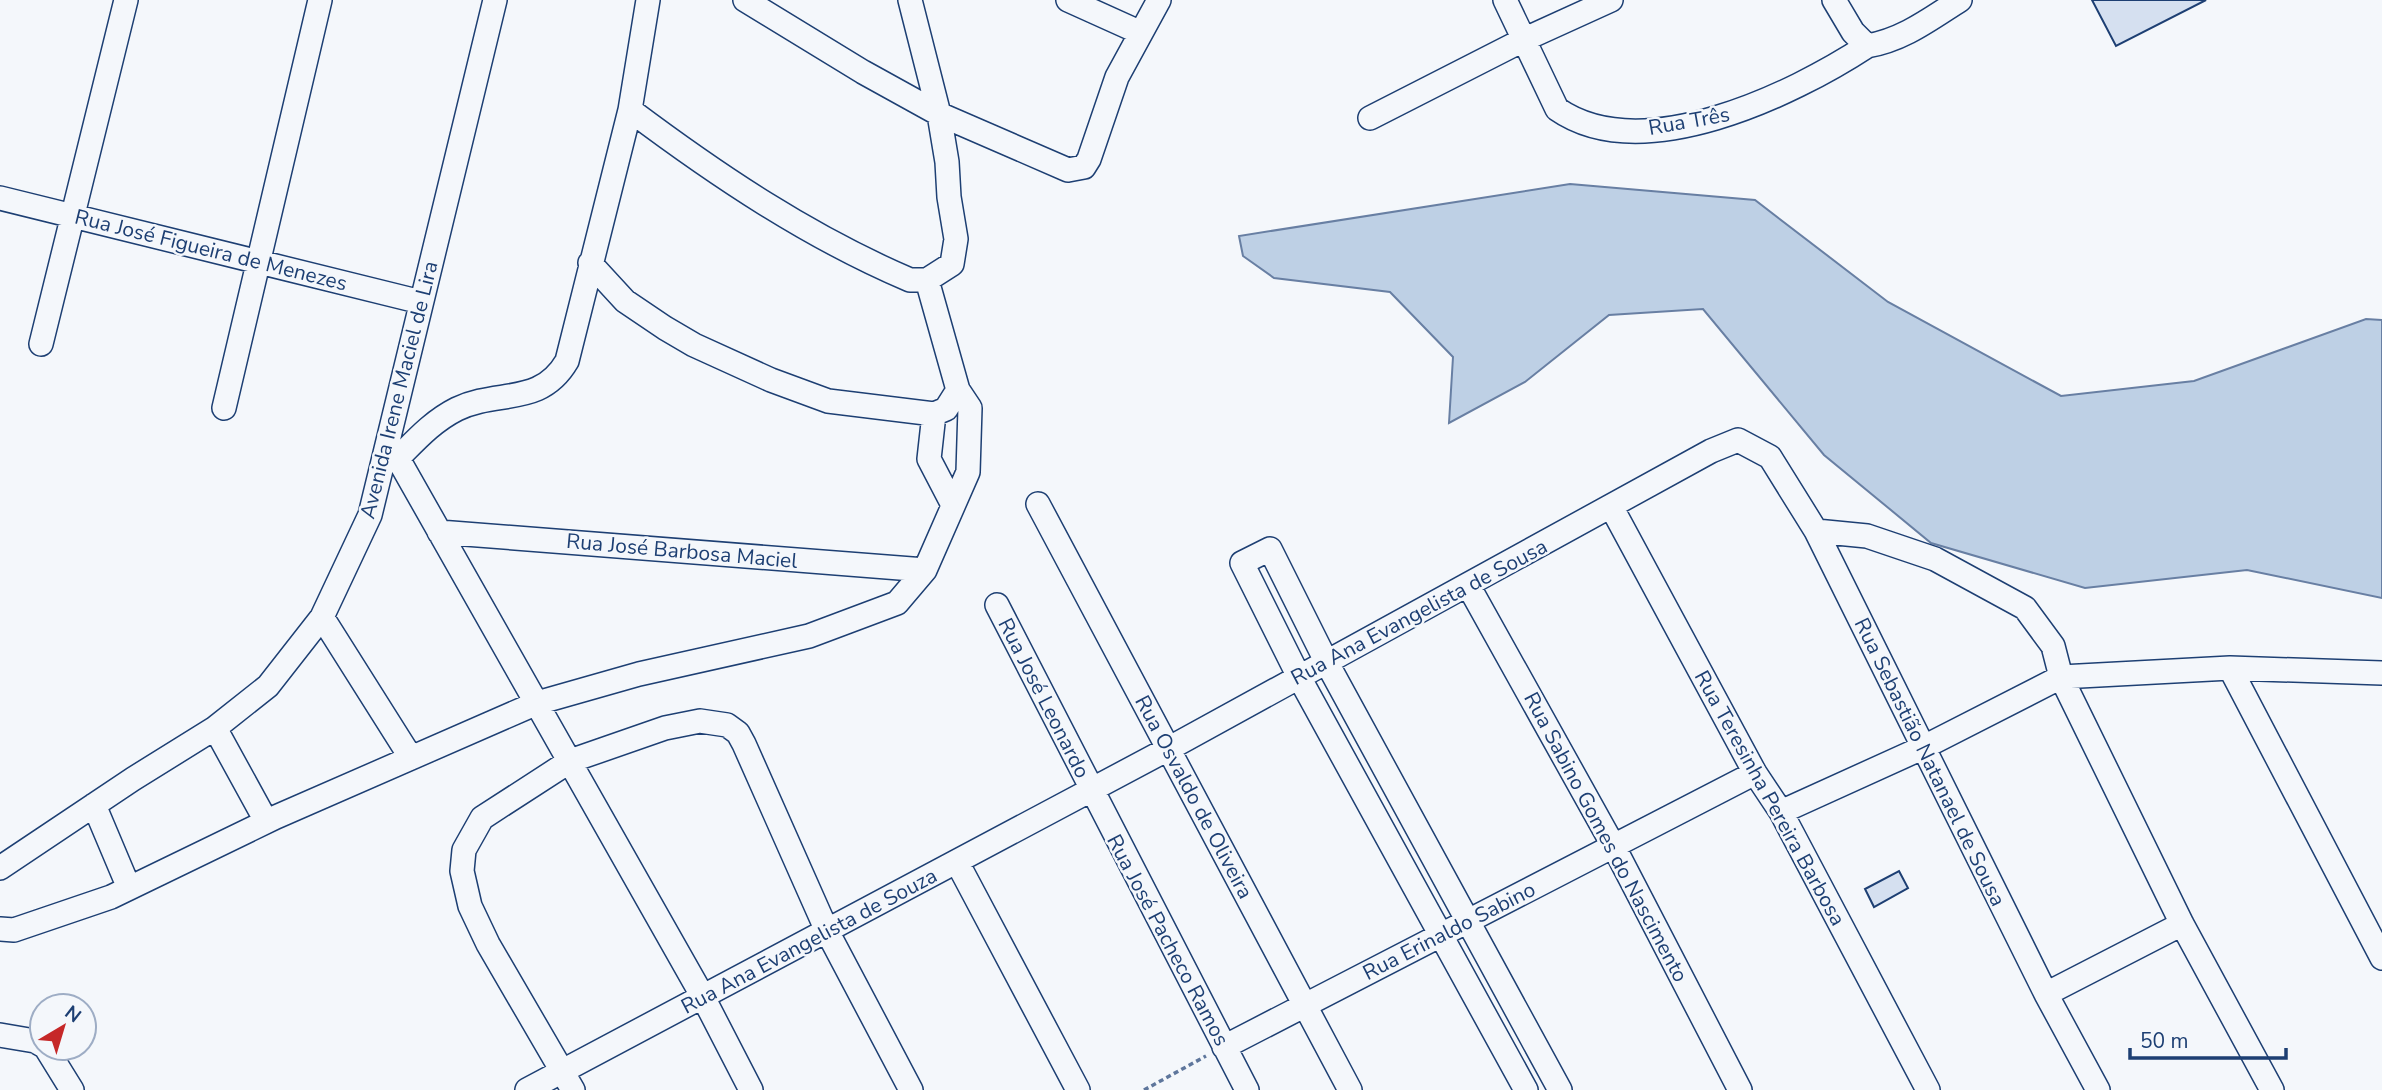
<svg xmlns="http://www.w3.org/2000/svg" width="2382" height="1090" viewBox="0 0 2382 1090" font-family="'Nunito Sans',sans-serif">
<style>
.water{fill:#bed0e5;stroke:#687fa3;stroke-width:2}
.building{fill:#d5e0f0;stroke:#1d3f73;stroke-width:2}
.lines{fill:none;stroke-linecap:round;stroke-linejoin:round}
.minor-casing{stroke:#1d3f73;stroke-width:26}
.path{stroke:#5e769c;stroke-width:3.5;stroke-dasharray:5 3.5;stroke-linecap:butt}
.minor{stroke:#f4f7fb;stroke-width:23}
.labels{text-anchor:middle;stroke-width:5;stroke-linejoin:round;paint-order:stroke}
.street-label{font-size:21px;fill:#1d3f73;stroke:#f4f7fb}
</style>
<rect width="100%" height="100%" fill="#f4f7fb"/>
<path class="water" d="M1570,184l185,16 133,102 173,94 133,-15 172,-62 16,1v278l-135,-28 -162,18 -154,-45 -107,-88 -121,-146 -94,6 -84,67 -76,41 4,-66 -63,-65 -116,-14 -31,-22 -4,-20z"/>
<path class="building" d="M2092,0h114l-90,46z
M1899,871l9,17 -34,19 -9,-18z"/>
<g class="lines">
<g class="minor-casing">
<path id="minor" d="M745,0l118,72 76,42 129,56 16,-3 5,-8 28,-82 42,-77
M1068,0l71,32
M1505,0l52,109c85,59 235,-14 310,-63 36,-6 63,-27 93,-46
M1834,0l19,32 14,14
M630,110c88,66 179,127 280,170h17l25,-16 4,-25 -7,-42 -2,-35 -8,-48 -29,-114
M1370,118l153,-78 88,-40
M0,198l421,104
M590,263l35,38 40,27 29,17 77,35 57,21 106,13 12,-5 12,-19 -31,-110
M41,344l85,-344
M224,408l96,-408
M934,414l-5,45 24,46
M388,441l315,556 48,93
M398,458c18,-18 35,-37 59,-49 41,-20 83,-2 110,-48l63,-251 18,-110
M1038,504l312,586
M1612,508l143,265 26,39 147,278
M1816,531l51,5 68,23 90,49 28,38 8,31 169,-9 152,5
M439,532l486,38
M1468,585l146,262 126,243
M997,605l250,485
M322,617l89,141
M2230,668l152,290
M215,728l51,93
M94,805l35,83
M1781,812l141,-64 139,-71 121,247 90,166
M957,862l121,228
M0,868l133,-89 82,-51 53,-42 54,-69 48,-102 125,-515
M0,929l14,1 97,-33 165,-80 261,-114 102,-29 170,-38 88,-33 28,-33 43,-98 2,-64 -12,-18
M2046,994l136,-70
M0,1035l35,6 7,4
M1224,1047l531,-274
M46,1048l26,42
M527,1090l641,-341 543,-298 27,-11 32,17 46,74 230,463 52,96
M573,1090l-85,-146 -18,-38 -8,-35 2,-21 18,-32 88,-57 95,-33 35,-7 27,4 11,8 6,11 83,187 84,159
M1526,1090l-227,-413 -57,-114 28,-14 57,114 233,427"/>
</g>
<path class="path" d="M1144,1090l62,-34"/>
<use href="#minor" class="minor"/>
</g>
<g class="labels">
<g class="street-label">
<text transform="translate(1689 121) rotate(-10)" y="7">Rua Três</text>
<text transform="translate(211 250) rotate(14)" y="7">Rua José Figueira de Menezes</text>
<text transform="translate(399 390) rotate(-76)" y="7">Avenida Irene Maciel de Lira</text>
<text transform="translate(682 551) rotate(5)" y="7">Rua José Barbosa Maciel</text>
<text transform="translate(1419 612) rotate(-28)" y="7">Rua Ana Evangelista de Sousa</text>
<text transform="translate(1044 698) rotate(63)" y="7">Rua José Leonardo</text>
<text transform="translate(1930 762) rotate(64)" y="7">Rua Sebastião Natanael de Sousa</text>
<text transform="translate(1194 797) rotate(62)" y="7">Rua Osvaldo de Oliveira</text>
<text transform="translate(1770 798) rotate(61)" y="7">Rua Teresinha Pereira Barbosa</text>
<text transform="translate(1606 837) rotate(62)" y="7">Rua Sabino Gomes do Nascimento</text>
<text transform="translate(1449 931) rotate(-27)" y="7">Rua Erinaldo Sabino</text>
<text transform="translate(1168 940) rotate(62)" y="7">Rua José Pacheco Ramos</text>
<text transform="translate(809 941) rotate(-28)" y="7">Rua Ana Evangelista de Souza</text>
</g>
</g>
<g transform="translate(63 1027) rotate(38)"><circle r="33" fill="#f4f7fb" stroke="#9eadc5" stroke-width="2"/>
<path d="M0-5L12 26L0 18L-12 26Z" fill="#c62828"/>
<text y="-10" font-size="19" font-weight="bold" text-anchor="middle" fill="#1d3f73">N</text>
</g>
<path d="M2130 1048v10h156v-10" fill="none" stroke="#1d3f73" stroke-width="3.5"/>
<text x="2140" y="1048" font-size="21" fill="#1d3f73" stroke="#f4f7fb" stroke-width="5" paint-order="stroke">50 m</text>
</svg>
